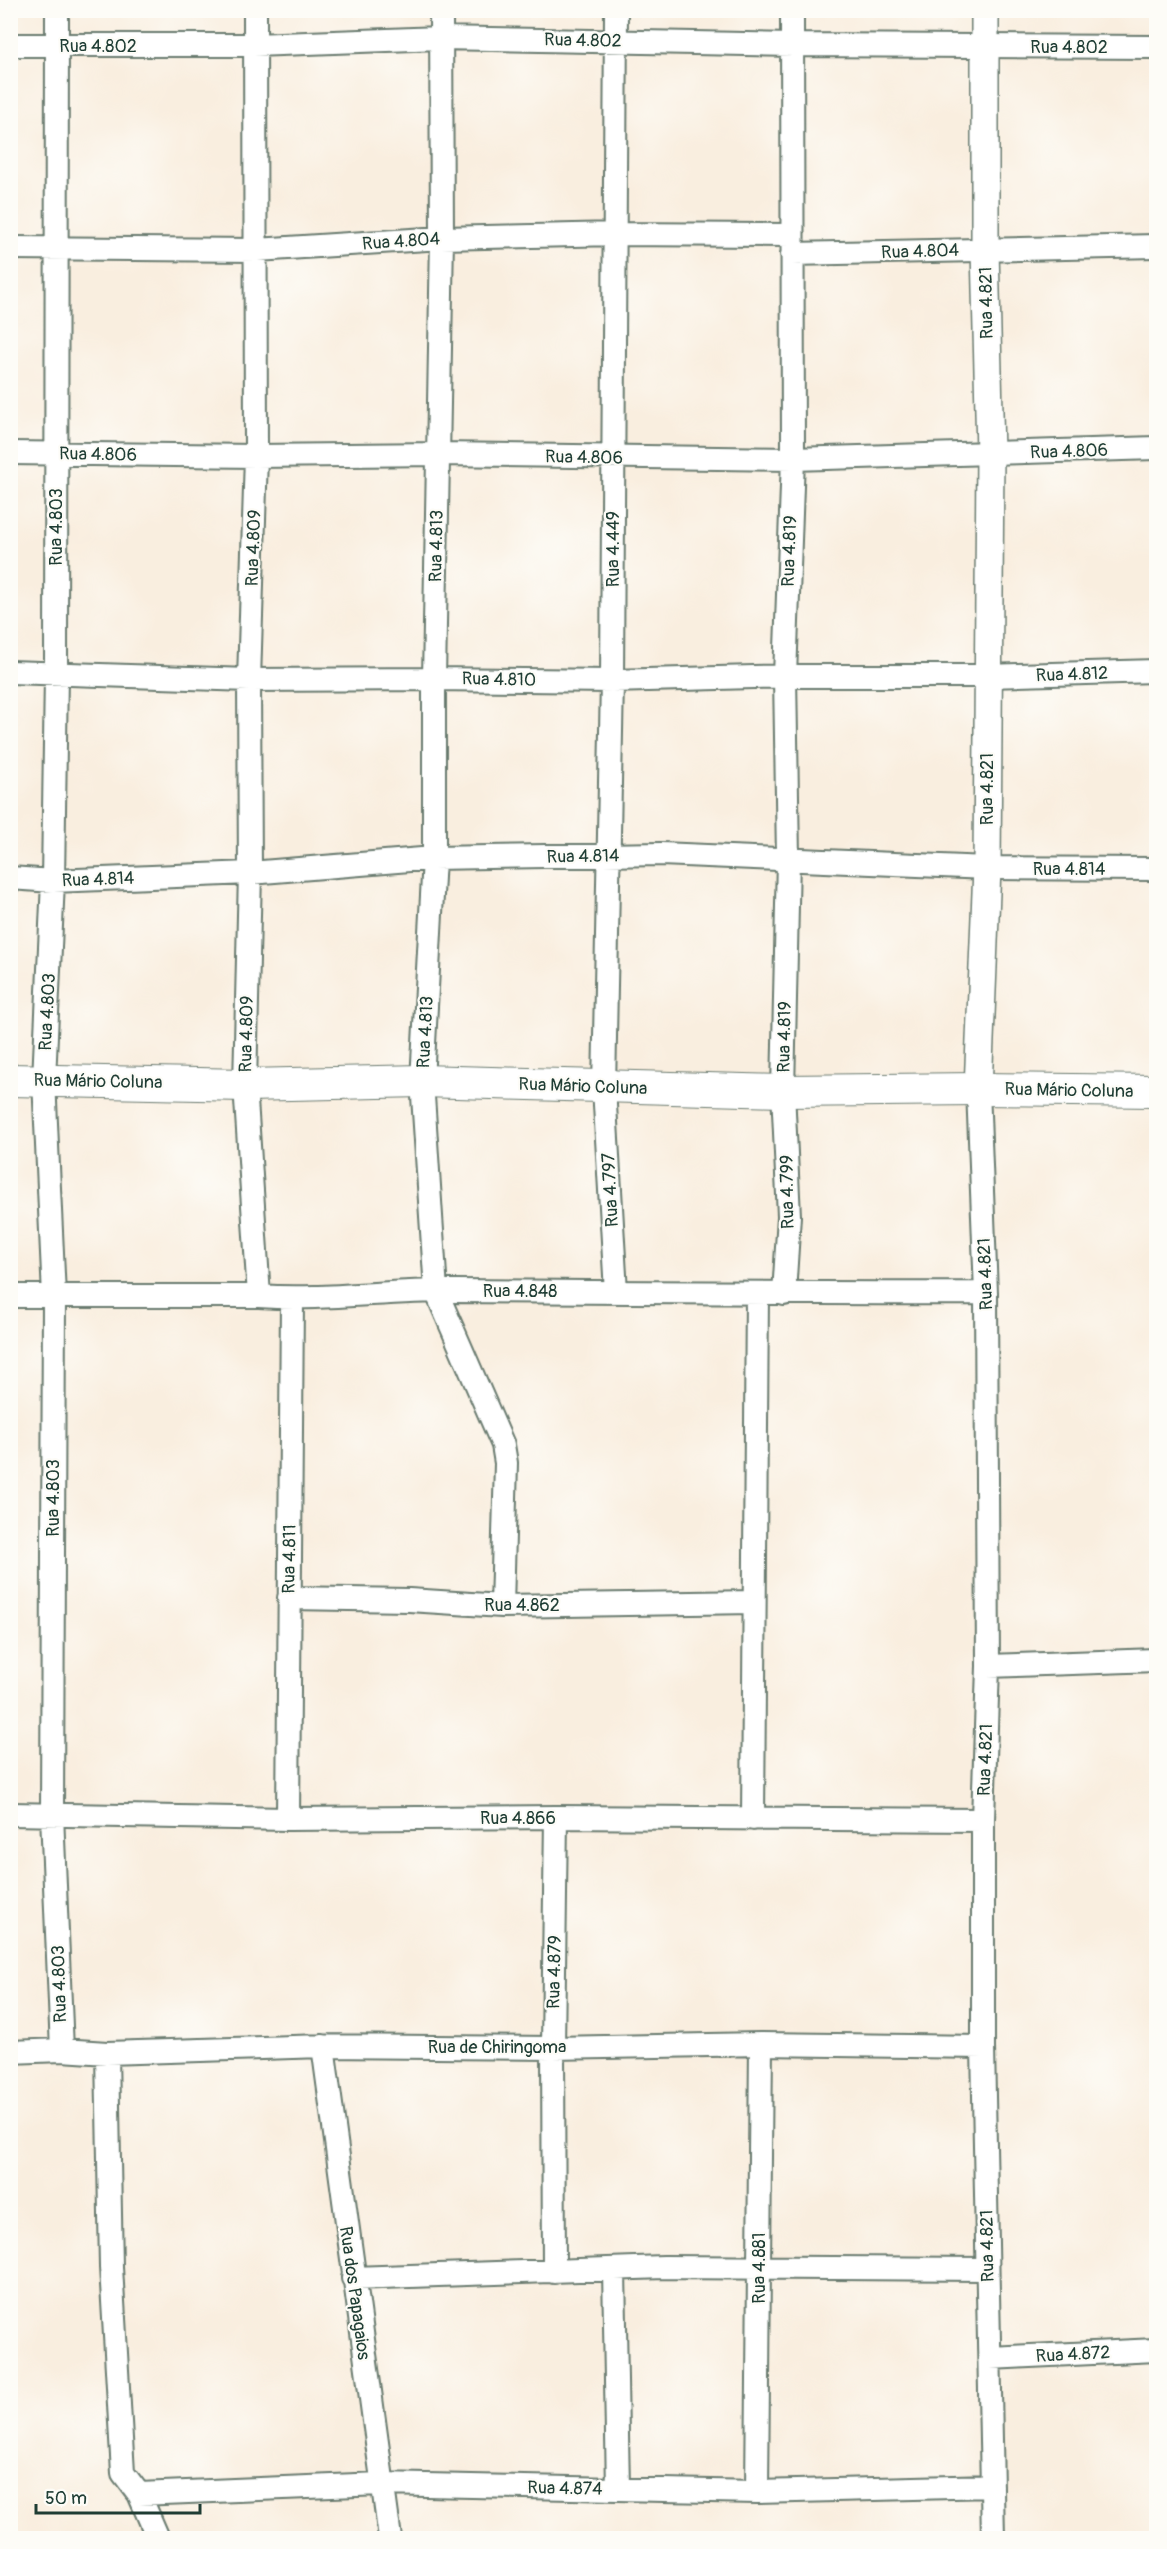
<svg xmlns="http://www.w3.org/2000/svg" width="1167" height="2549" viewBox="0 0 1167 2549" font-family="Pangolin,sans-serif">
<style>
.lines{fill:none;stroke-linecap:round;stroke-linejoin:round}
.minor-casing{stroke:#6b7b70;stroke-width:26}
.tertiary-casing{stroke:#6b7b70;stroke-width:30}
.secondary-casing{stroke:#6b7b70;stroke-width:34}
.minor{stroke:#fff;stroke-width:22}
.tertiary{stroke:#fff;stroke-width:27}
.secondary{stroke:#fff;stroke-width:32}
.labels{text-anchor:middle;stroke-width:4.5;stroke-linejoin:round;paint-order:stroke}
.street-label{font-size:18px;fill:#1f3d34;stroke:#fdfcf7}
</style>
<rect width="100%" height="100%" fill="#fdfcf7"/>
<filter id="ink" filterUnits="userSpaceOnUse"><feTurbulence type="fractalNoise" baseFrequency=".0167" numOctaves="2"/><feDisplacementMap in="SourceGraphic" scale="12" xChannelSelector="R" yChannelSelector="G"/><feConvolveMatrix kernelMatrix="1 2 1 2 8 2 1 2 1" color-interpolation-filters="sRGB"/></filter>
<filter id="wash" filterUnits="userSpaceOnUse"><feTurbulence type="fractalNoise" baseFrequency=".008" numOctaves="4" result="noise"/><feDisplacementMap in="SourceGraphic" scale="24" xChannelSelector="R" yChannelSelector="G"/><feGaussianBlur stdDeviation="1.35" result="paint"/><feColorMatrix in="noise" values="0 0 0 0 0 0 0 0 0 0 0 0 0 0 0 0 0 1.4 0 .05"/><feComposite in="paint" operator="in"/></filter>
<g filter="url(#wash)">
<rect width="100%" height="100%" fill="#f9eedf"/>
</g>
<g filter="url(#ink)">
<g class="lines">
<g class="minor-casing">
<path id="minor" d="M57,10l-1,664 -3,207 -9,199 10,216 -2,519 10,235
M255,10l1,446 -7,224 1,193 -5,212 14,211
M441,10l1,228 -8,441v179l-12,223 14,210 67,154 3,18 -4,143
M10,45h244l186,-7 353,7 363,2
M10,248l247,2 185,-12 173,-4 177,1
M792,254l364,-8
M10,453l246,3 181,-2 356,5 363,-11
M10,672l239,8 185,-1 178,2 173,-5h202l169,-5
M10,878l43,3 197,-8 184,-15 227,-4 326,14 169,1
M978,1089l8,204 2,373 -5,154v227l10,491
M616,1292l-12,-204 8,-407 4,-671
M784,1294l5,-78 -6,-125 5,-233 -3,-182 8,-217 -1,-449
M10,1296h249c65,5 130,-6 196,-5 177,1 354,3 531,2
M289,1598l120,2 93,6 252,-4
M988,1666l168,-6
M10,1814l278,5 268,-2 427,3
M288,1819l4,-520
M753,1819l4,-525
M323,2046l67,492
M10,2052l52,-2 45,3 216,-7 230,2 208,-4 222,3
M107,2053l4,214 12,206 16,21 19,44
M614,2270l4,219
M554,2272l-1,-224 3,-231
M353,2278l311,-11 323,2
M990,2358l166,-8
M757,2492l4,-448
M139,2494l242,-10 376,8 235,-6"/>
</g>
<g class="tertiary-casing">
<path id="tertiary" d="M978,1089l9,-221 3,-415 -5,-204v-239"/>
</g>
<g class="secondary-casing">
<path id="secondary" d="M10,1080l235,5 177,-4 361,10 195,-2 178,2"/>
</g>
<use href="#minor" class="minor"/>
<use href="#tertiary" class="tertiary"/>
<use href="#secondary" class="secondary"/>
</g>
</g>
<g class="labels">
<g class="street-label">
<text transform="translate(583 40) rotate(1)" y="6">Rua 4.802</text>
<text x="98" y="52">Rua 4.802</text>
<text x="1069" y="53">Rua 4.802</text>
<text transform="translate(401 241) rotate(-4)" y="6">Rua 4.804</text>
<text transform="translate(920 251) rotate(-2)" y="6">Rua 4.804</text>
<text transform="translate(986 303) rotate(-91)" y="6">Rua 4.821</text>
<text transform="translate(1069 451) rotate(-2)" y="6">Rua 4.806</text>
<text transform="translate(98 454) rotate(1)" y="6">Rua 4.806</text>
<text transform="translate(584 457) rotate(1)" y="6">Rua 4.806</text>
<text transform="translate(56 527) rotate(-90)" y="6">Rua 4.803</text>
<text transform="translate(436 546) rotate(-89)" y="6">Rua 4.813</text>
<text transform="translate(253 548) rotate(-88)" y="6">Rua 4.809</text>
<text transform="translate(613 549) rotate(-90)" y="6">Rua 4.449</text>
<text transform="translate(789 551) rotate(-88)" y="6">Rua 4.819</text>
<text transform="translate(1072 674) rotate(-2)" y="6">Rua 4.812</text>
<text transform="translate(499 679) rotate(1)" y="6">Rua 4.810</text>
<text transform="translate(987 789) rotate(-90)" y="6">Rua 4.821</text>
<text transform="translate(583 856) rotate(-1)" y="6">Rua 4.814</text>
<text x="1069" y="875">Rua 4.814</text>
<text transform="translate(98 879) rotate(-2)" y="6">Rua 4.814</text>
<text transform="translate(47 1012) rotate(-87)" y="6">Rua 4.803</text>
<text transform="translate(425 1032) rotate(-87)" y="6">Rua 4.813</text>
<text transform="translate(246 1034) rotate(-89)" y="6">Rua 4.809</text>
<text transform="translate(784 1037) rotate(-89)" y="6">Rua 4.819</text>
<text transform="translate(98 1081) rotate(1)" y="6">Rua Mário Coluna</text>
<text transform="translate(583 1086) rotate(2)" y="6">Rua Mário Coluna</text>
<text transform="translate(1069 1090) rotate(1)" y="6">Rua Mário Coluna</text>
<text transform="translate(610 1190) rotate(-93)" y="6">Rua 4.797</text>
<text transform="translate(787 1192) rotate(-91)" y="6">Rua 4.799</text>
<text transform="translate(985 1274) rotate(-92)" y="6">Rua 4.821</text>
<text x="520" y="1297">Rua 4.848</text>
<text transform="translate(53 1498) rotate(-90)" y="6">Rua 4.803</text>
<text transform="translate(289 1559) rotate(-89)" y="6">Rua 4.811</text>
<text x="522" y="1611">Rua 4.862</text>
<text transform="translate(985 1760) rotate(-88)" y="6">Rua 4.821</text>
<text x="518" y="1824">Rua 4.866</text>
<text transform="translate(554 1972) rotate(-89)" y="6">Rua 4.879</text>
<text transform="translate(59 1984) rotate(-92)" y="6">Rua 4.803</text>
<text x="497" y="2053">Rua de Chiringoma</text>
<text transform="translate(987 2246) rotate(-91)" y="6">Rua 4.821</text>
<text transform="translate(759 2268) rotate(-90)" y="6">Rua 4.881</text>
<text transform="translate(355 2293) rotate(82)" y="6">Rua dos Papagaios</text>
<text transform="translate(1073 2354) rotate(-3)" y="6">Rua 4.872</text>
<text transform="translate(565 2488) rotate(1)" y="6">Rua 4.874</text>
</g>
</g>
<rect width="1167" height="2549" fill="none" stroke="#fdfcf7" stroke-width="36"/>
<path d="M36 2504v9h164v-9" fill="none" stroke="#1f3d34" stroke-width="3"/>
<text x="45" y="2504" font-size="18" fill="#1f3d34" stroke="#fdfcf7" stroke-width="4.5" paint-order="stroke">50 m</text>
</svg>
